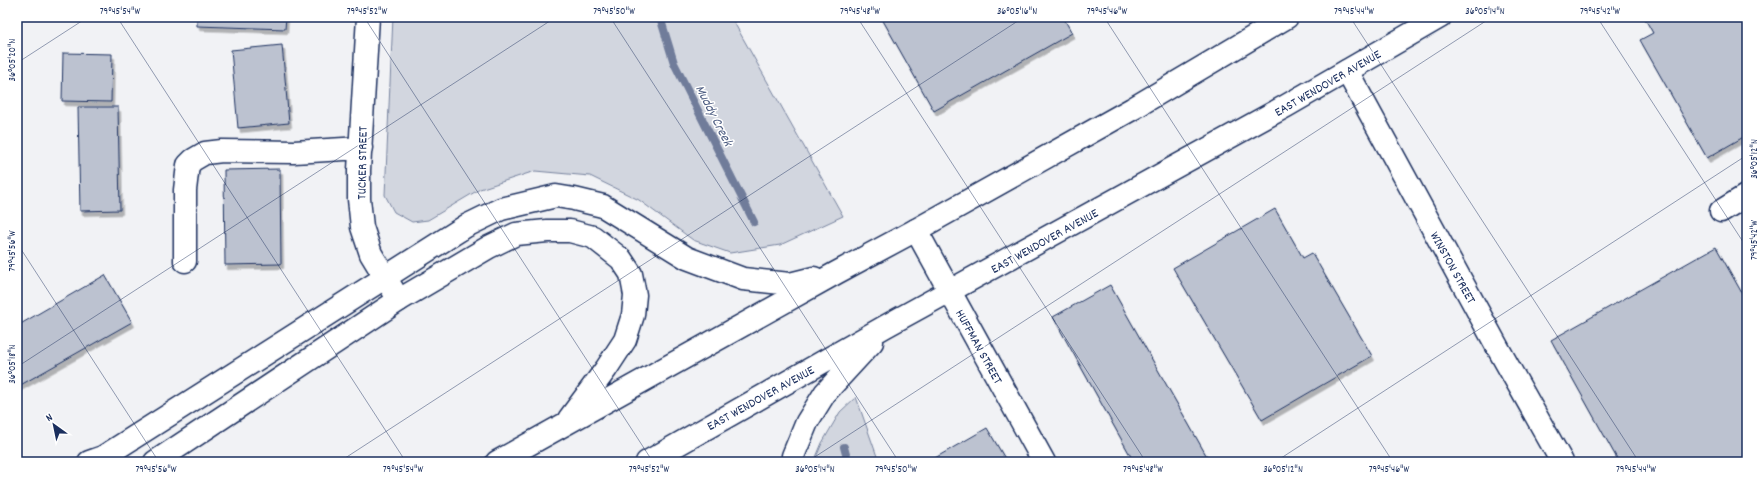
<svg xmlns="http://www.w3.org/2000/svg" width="1764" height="479" viewBox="0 0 1764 479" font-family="Dekko,sans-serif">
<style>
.green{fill:#d2d6df;stroke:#76829e}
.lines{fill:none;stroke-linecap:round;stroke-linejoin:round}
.stream{stroke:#707c9a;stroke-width:8}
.building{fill:#bcc2d0;stroke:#1b2f5e;filter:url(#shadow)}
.minor-casing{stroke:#1b2f5e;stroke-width:25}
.highway-casing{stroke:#1b2f5e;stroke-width:25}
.minor{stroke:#fff;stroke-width:22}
.highway{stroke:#fff;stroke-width:22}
.ticks{fill:none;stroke:#1b2f5e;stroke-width:1;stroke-opacity:0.45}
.labels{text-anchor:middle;stroke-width:3;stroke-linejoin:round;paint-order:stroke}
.street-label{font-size:13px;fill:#1b2f5e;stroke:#fff}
.water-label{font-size:14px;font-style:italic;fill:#4c5c81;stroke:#fff}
.neatline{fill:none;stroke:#1b2f5e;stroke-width:1.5}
.ticks-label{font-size:10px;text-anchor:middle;fill:#1b2f5e}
</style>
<defs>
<filter id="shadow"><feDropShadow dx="2.5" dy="4.5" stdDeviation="0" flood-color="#0004"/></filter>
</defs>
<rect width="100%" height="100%" fill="#f1f2f5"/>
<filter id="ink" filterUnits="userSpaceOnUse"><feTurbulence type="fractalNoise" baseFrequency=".025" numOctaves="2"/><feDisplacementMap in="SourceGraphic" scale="8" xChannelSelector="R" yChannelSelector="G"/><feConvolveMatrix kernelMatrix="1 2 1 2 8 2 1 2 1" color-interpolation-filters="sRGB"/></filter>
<g filter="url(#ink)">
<path class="green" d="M393,17h338l112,199 -63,29 -50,8 -37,-13 -54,-40 -49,-24 -55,-5 -55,18 -52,31 -16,2 -18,-10 -9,-17z
M856,397l23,65h-65l8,-19 18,-31z"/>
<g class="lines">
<path class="stream" d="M660,17l14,46 80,159
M844,447l4,15"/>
</g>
<path class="building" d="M197,17h89l-1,12 -88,-3z
M881,17h182l9,16 -138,78z
M1644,17h103v118l-40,23 -67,-118 13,-7z
M282,45l7,78 -51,5 -7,-78z
M63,53l49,1 -1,48 -49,-1z
M78,107h40l2,103 -40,1z
M280,169l1,95 -56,1 -1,-95z
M1275,209l28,49 9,-5 60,103 -110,64 -89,-152z
M1716,247l31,55v154l-11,6h-117l-68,-122z
M105,275l27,47 -115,65v-61z
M1110,285l100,177h-76l-81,-145z
M987,428l20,34h-79z"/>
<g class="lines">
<g class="minor-casing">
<path id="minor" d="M368,17l-9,153v29l3,28 9,27 28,46
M1347,71l152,279 63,112
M1721,211l26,-16
M916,230l128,232
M185,261v-71l3,-25 5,-5 12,-7 17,-2 72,1 67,-4"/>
</g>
<g class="highway-casing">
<path id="highway" d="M89,462l14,-5 363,-231 35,-17 55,-13 18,3 29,7 84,52 56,21 47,5 24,-6
M155,462l244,-162 90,-53 27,-13 31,-3h23l23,6 28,22 10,15 4,21 -2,20 -8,25 -19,29 -37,50
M497,462l339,-189 80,-43 216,-121 155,-92
M647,462l239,-136 400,-220 154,-89
M793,462v-6l14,-34 18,-29 47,-51"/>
</g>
<use href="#minor" class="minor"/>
<use href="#highway" class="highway"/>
</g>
</g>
<path class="ticks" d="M117,17l289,445M364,17l289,445M610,17l289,445M857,17l289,445M1104,17l289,445M1350,17l289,445M1597,17l150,231M17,63l71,-46M17,243l142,219M17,367l539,-350M339,462l685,-445M807,462l685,-445M1275,462l472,-307M1743,462l4,-3"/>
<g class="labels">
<g class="street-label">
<text transform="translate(1327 82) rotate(-30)" y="5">EAST WENDOVER AVENUE</text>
<text transform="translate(361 163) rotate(-89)" y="5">TUCKER STREET</text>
<text transform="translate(1044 240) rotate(-29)" y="5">EAST WENDOVER AVENUE</text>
<text transform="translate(1454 267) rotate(61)" y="5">WINSTON STREET</text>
<text transform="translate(980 346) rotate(61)" y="5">HUFFMAN STREET</text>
<text transform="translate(760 397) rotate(-29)" y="5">EAST WENDOVER AVENUE</text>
</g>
<g class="water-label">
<text transform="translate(715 115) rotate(63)" y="5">Muddy Creek</text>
</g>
</g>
<rect width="1764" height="479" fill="none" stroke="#fff" stroke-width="44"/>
<g transform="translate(54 425) rotate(327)" stroke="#ffffff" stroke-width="3" paint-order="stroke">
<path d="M0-3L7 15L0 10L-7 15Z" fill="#1b2f5e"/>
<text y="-6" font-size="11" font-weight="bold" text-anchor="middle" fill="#1b2f5e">N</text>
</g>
<rect x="22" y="22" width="1720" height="435" class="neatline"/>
<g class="ticks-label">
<text x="120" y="14">79°45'54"W</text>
<text x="367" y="14">79°45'52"W</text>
<text x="614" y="14">79°45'50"W</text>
<text x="860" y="14">79°45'48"W</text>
<text x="1017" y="14">36°05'16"N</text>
<text x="1107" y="14">79°45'46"W</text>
<text x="1354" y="14">79°45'44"W</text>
<text x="1485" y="14">36°05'14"N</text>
<text x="1600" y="14">79°45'42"W</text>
<text transform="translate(11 60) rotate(-90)" y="4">36°05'20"N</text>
<text transform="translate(1753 159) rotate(-90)" y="4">36°05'12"N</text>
<text transform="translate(1753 240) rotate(-90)" y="4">79°45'42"W</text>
<text transform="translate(11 251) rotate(-90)" y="4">79°45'56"W</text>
<text transform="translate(11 364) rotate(-90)" y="4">36°05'18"N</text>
<text x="156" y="472">79°45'56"W</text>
<text x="403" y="472">79°45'54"W</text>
<text x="649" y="472">79°45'52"W</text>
<text x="815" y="472">36°05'14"N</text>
<text x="896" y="472">79°45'50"W</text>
<text x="1143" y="472">79°45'48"W</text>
<text x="1283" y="472">36°05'12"N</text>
<text x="1389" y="472">79°45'46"W</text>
<text x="1636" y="472">79°45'44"W</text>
</g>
</svg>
